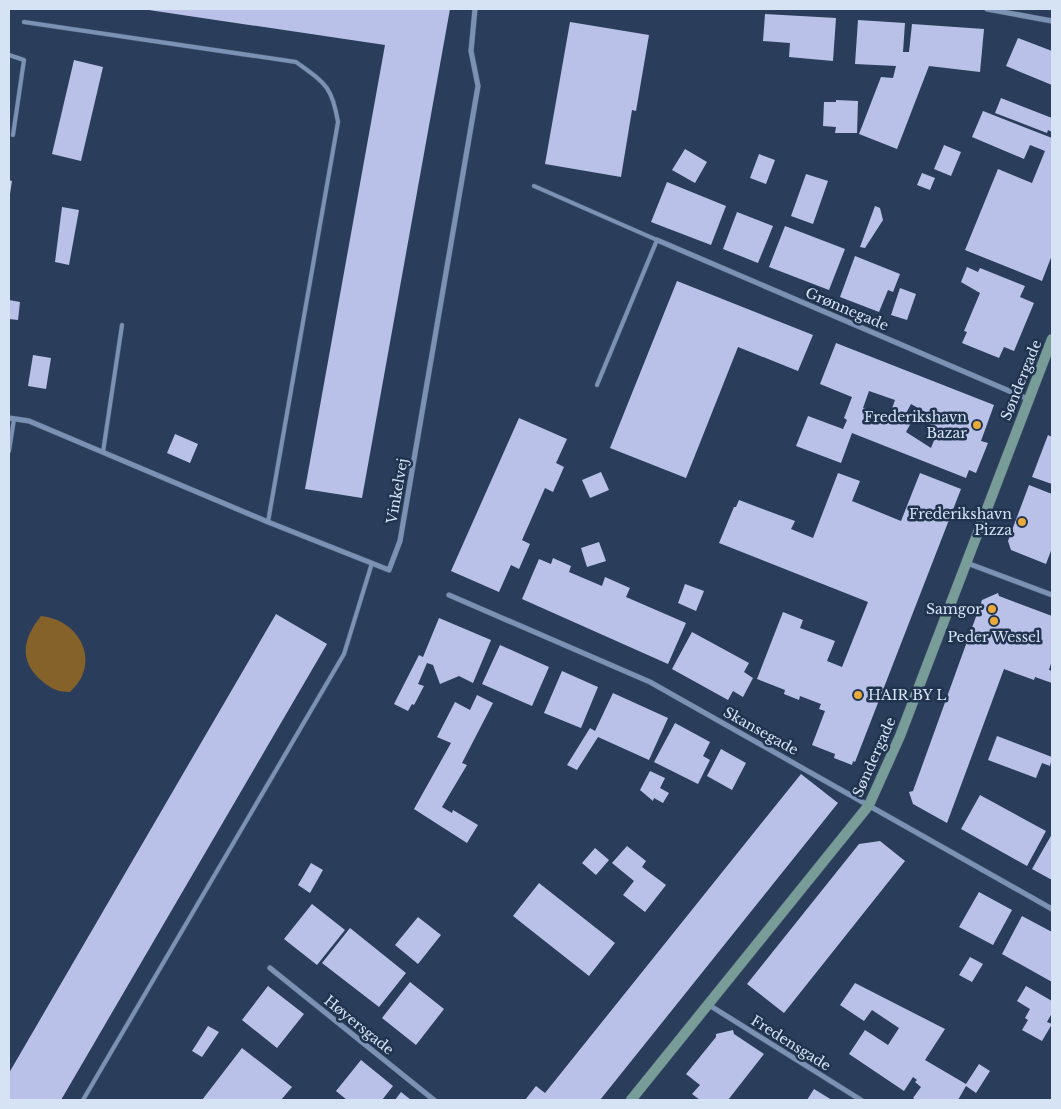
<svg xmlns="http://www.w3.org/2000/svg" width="1061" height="1109" viewBox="0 0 1061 1109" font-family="'Libre Baskerville',serif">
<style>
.green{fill:#84622a}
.building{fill:#bac1e9;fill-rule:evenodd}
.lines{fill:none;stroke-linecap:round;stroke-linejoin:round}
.lane-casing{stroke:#495a73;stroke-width:5}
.street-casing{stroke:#495a73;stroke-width:6}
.secondary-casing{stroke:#495a73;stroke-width:11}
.lane{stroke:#7b92b4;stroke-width:4}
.street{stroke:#7b92b4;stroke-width:5}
.secondary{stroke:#789c97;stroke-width:10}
.poi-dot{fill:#eaaa39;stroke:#203450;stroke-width:2}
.labels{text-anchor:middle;stroke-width:5;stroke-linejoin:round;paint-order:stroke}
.street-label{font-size:14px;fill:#d6e3f5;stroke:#203450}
.poi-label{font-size:14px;fill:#d6e3f5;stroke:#203450;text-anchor:end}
</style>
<rect width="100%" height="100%" fill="#2a3e5b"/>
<path class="green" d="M41,616c40,4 61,48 29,76 -11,0 -19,-3 -28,-11 -24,-20 -19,-43 -1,-65z"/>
<path class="building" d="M142,9h308l-88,489 -57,-9 80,-444z
M765,14l71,4 -3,43 -44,-4 1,-14 -27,-2z
M858,20l47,3 -2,29h6l3,-28 72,5 -4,43 -51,-6 -32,83 -38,-15 22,-57 12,1 3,-12 -41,-2z
M570,22l79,13 -13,76 -4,-1 -11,67 -76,-13z
M1018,38l34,13v34l-46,-19z
M74,60l29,7 -22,94 -29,-7z
M1001,98l51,20v14l-4,-2 -1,3 -52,-20z
M836,100l22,1 -1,32h-22l1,-6 -13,-1 1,-24h12z
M983,111l69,27v117l-10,26 -77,-31 33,-81 34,14 13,-32 -15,-6 -6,14 -52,-22z
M944,145l17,7 -10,24 -17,-7z
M685,149l22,13 -12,21 -23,-13z
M759,154l16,6 -9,24 -16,-6z
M922,173l13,5 -5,12 -13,-5z
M806,174l22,7 -15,43 -22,-8z
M9,180l3,1 -2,13h-1z
M667,182l59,24 -15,39 -60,-23z
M875,206l5,2 3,12 -18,28 -5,-1z
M62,207l17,3 -10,55 -14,-3z
M737,212l36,14 -15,37 -35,-14z
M785,226l60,23 -16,41 -60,-23z
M855,256l45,18 -7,18 -5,-2 -9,22 -39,-15z
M967,267l11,5 2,-4 45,18 -5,11 14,6 -20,48 -10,-4 -5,11 -37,-15 5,-11 -3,-1 16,-38 -19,-11z
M677,281l136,54 -15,36 -60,-24 -52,131 -76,-30z
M900,288l16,6 -9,26 -16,-5z
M9,300l11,2 -2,18 -9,-1z
M836,343l158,62 -13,36 7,2 -12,30 -7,-3 -3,8 -114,-45 -11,30 -45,-17 12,-30 35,13 4,-9 -3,-2 8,-21 -32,-13zM869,391l26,9 -6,17 -26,-9zM911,404l23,13 -5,10 10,1 -8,20 -25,-16 6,-11 -8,-4z
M33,355l18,3 -5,31 -18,-3z
M519,418l48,21 -11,24 8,4 -11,25 -8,-4 -23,52 8,4 -11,25 -8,-4 -12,27 -48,-21z
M175,434l23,10 -8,19 -23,-10z
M1048,435l4,2v47l-20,-7z
M601,472l8,18 -19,8 -8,-18z
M838,473l22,8 -8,20 49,20 19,-48 41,16 -106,273 -2,-1 -1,4 -18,-7 1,-4 -23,-9 13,-34 -6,-2 2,-5 -21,-8 -1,4 -15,-6 1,-4 -28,-11 26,-67 20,8 -3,8 35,13 -8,20 15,6 26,-65 -149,-59 15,-36h2l3,-7 56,21 -4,8 22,9z
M1029,485l23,9v54l-6,16 -35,-14 -3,-9z
M599,542l7,19 -19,6 -6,-19z
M553,558l18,8 -2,6 33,14 3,-9 25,11 -4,9 60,26 -18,41 -146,-65 17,-40 12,5z
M685,584l19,7 -8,20 -18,-8z
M998,593l1,3 53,20v44l-3,10 3,1v12l-17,-6 -1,3 -30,-11 -57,154 -34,-19 -4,-12 4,-1 69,-191z
M276,614l51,30 -266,456h-52v-27z
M439,618l52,22 -18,43 -14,-7 -19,8 -7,-19 -6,-2 -9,21 6,2 -10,19 -2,-1 -4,7 -14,-7 25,-49 4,2z
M692,632l57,31 -5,9 9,6 -10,19 -10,-6 -5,9 -56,-31z
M500,645l49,22 -17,39 -50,-22z
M562,671l36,16 -17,41 -37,-15z
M613,693l55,25 -19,42 -51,-23 -21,33 -10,-5 23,-37 5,3z
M477,695l16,8 -31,60 5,2 -25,42 10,6 1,-3 25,15 -11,18 -53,-34 37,-66 -14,-6 18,-35 15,8z
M675,723l35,19 -7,14 7,4 -12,24 -44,-22z
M997,736l55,21 -2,9 -8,-3 -6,15 -48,-18z
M721,749l25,14 -14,27 -25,-14z
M650,771l15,7 -5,10 9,5 -6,10 -9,-5 -1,3 -13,-11z
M801,774l37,29 -238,297h-75l11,-14 9,7z
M980,795l66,36 -19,35 -66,-37z
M1052,834v46l-20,-11z
M880,841l25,20 -121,152 -37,-29 112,-140z
M627,846l19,15 -4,6 24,18 -21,27 -22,-17 11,-14 -22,-18z
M595,848l14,12 -13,15 -14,-12z
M311,863l12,7 -13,23 -12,-8z
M539,883l76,60 -26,33 -76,-60z
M979,892l33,18 -19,35 -34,-18z
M312,904l33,26 -28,35 -33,-26z
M1022,916l30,16v50l-50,-28z
M418,917l23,18 -23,29 -23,-19z
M350,928l56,45 -27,34 -57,-44z
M970,957l13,7 -11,18 -13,-7z
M410,982l34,27 -28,36 -34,-27z
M855,983l90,46 -20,31 41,24 13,-20 11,7 -14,22 -10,-7 -8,14h-42l-3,-2 8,-11 -6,-5 2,-2 -4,-3 -9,14 -55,-37 16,-24 23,15 11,-17 -27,-18 -8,11 -24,-16z
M268,986l36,28 -27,34 -35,-28z
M1026,986l26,15v12l-5,9 5,2 -10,17 -20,-11 6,-10 -3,-2 5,-9 -13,-8z
M208,1026l11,6 -17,25 -10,-6z
M733,1030l1,4 30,20 -36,46h-28l-8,-6 8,-9 -14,-11 30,-37v-3z
M242,1048l50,39 -11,13h-79z
M361,1060l32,26 -11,14h-35l-11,-9z
M814,1089l18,11h-25z
M401,1092l10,8h-16z"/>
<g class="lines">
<g class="lane-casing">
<path id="lane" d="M24,22l272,40c29,21 36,24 42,60l-70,400
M9,55l15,5 -11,75
M534,186l123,54 -60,145
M9,451l5,-32
M103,452l19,-127
M83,1100l261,-446 28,-91"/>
</g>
<g class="street-casing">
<path id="street" d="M987,9l65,12
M657,240l371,159
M9,418l20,3 239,101 121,48 11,-29 78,-455 -7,-35 4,-42
M967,563l85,32
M449,595l201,87 402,227
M270,968l164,132
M709,1005l152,95"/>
</g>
<g class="secondary-casing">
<path id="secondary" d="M631,1100l238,-295 31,-69 152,-397"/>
</g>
<use href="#lane" class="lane"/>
<use href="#street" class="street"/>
<use href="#secondary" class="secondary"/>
</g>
<g class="poi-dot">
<circle cx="977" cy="425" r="5"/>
<circle cx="1022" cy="522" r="5"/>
<circle cx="992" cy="609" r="5"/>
<circle cx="994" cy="621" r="5"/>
<circle cx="858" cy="695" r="5"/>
</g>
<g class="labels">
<g class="street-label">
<text transform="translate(847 309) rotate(23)" y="5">Grønnegade</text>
<text transform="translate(1021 380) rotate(-68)" y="5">Søndergade</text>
<text transform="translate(397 491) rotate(-80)" y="5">Vinkelvej</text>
<text transform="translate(761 731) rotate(29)" y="5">Skansegade</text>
<text transform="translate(874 757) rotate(-66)" y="5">Søndergade</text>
<text transform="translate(359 1025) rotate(39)" y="5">Høyersgade</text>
<text transform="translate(791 1043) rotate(32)" y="5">Fredensgade</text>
</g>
<g class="poi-label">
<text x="967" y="422">Frederikshavn<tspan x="967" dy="16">Bazar</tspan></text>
<text x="1012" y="519">Frederikshavn<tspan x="1012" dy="16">Pizza</tspan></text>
<text x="982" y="614">Samgor</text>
<text x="994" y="642" text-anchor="middle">Peder Wessel</text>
<text x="868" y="700" text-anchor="start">HAIR BY L</text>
</g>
</g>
<rect width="1061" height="1109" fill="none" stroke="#d6e3f5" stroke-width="20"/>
</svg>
